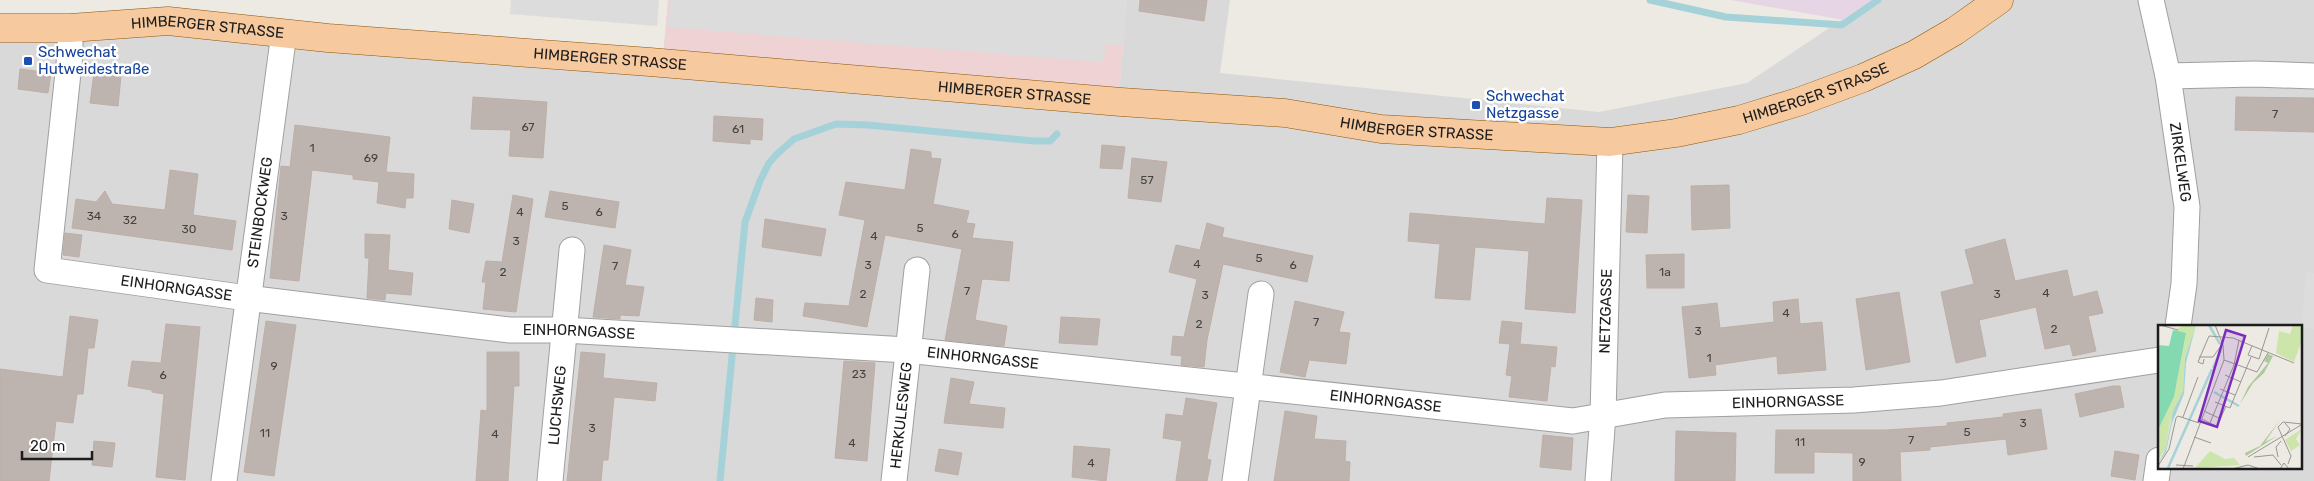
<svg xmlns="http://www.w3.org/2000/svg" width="2314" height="481" viewBox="0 0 2314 481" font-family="Rubik,sans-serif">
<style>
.residential{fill:#dad9da;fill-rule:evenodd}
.commercial{fill:#eed2d4}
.industrial{fill:#e6d5e4}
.parking{fill:#dcdcdc}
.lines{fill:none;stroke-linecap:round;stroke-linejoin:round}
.stream{stroke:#a5d2d9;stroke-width:7}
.building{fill:#bdb4af;stroke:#beaea6}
.minor-casing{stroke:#a0a0a0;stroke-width:27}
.major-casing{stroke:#8d5608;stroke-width:29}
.minor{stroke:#fff;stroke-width:25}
.major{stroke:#f6c99e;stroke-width:28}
.transit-dot{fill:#1a4fb4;stroke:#fff;stroke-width:2}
.labels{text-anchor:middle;stroke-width:5;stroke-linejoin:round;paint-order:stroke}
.number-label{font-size:12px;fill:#444241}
.street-label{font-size:15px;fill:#1c1c1c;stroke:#fff}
.transit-label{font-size:15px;fill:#164399;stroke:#fff;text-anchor:start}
.inset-river{fill:none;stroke:#a5d2d9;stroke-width:2.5}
.inset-road{fill:none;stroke:#999793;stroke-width:1}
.view{fill:#7b2cbf;fill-opacity:0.15;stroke:#7b2cbf;stroke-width:2.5}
.inset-edge{fill:none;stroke:#1c1c1c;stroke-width:2.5}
</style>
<rect width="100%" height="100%" fill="#ede9e3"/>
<path class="residential" d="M1127,0h103l-10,73 379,39 148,-29 124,-83h443v481h-2314v-466l188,-2 931,81zM2159,326h141v141h-141z"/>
<path class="commercial" d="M668,0h459l-8,95 -456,-39z"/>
<path class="industrial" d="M1731,0h140l-27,20z"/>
<path class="parking" d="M511,0h148l-2,26 -147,-12z
M670,0h457l-4,46 -17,-2 -3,18 -436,-35z
M2306,272l8,1v56l-13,-1z"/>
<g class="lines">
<path class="stream" d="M1650,0l76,17 116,8 36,-25
M720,481l25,-259 15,-41 9,-18 8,-9 17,-15 42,-15 32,1 166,16h16l7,-7"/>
</g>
<path class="building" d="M1140,0h67l-3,21 -65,-10z
M20,69l31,4 -3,20 -30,-4z
M94,73l27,3 -3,30 -28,-3z
M473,97l74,5 -4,56 -34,-2 2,-26 -40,-1z
M2236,97l78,1v34l-79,-2z
M714,116l49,3 -1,21 -12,-1v5l-37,-3z
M295,125l95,12 -4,35 28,2 -1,24h-7l-1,10 -28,-5 2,-21 -26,-3v-4l-41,-5 -13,111 -29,-3 11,-112 9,1z
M1102,145l23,2 -3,22 -22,-1z
M911,149l20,3v6l10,1 -8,45 36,7 -3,12 9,1 -3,14 41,4 -4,39 -27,-2 -7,41 32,6 -3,20 -59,-6 17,-91 -77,-14 -18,92 -64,-11 2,-13 44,3 16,-86 -26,-5 7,-33 59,8z
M1132,158l35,4 -6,40 -33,-4z
M170,170l28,4 -5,41 43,6 -4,29 -160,-22 4,-29 20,3 9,-11 7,13 53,6z
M1729,185l1,43 -38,2 -1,-44z
M550,191l69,11 -4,26 -70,-11z
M513,195l20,4 -17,113 -33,-3 3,-27h-4l4,-21 16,1z
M1628,195l21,1 -2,37 -21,-1z
M1547,198l35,2 -7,113 -50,-4 4,-58 -54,-4 -5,53 -35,-2 5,-54 -32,-3 2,-28 135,11z
M452,200l22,4 -5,29 -20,-4z
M765,219l61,10 -5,27 -59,-9z
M1207,223l17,5 -2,9 91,19 -6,26 -84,-18 -16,76 -3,27 -23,-2 1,-9 -11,-1 2,-19 11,1 13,-58 -28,-7 7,-27 24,5z
M65,233l17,2 -3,22 -16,-2z
M365,234l25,1 -2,35 25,3 -2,22 -25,-2 -1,7 -18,-2 2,-40h-4z
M2005,239l10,42 52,-11 6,27 24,-6 6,22 -15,3 8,35 -23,5 -3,-12 -25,5 -9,-42 -57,13 7,36 -30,7 -15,-71 33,-8 -9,-34z
M604,245l27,5 -6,35 19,2 -5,29 -19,-1v4l-27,-2z
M1684,254v34h-37l-1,-33z
M1899,292l11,70 -44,8 -10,-71z
M756,298l17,2 -1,22 -18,-2z
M1798,299l2,25 22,-2 4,48 -48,4 -1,-18 -62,9 1,10 -27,3 -7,-71 35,-4 3,25 54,-6 -1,-20z
M1295,301l49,11 -5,20 11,1 -4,31 -37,-4 -4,17 -25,-5z
M70,316l28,4 -4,28h-6l-5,46h-6l-4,29 -17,-2 -7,60h-49v-112l63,8z
M1061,317l39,2 -3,26 -38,-2z
M266,321l30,4 -22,151 -30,-4z
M1502,321l20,2 -2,21 37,3 -2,20 -4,-1 -4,35 -38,-4 3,-21 -6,-1 4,-31 -11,-1z
M166,324l34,3 -15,153 -29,-3 8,-83 -12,-2v-2l-24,-4 4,-25 29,2z
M487,352h32v34h-5l-6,95h-32l5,-71 6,1z
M581,352l24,2 -2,24 54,5 -2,18 -41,-4 -6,63h-5l-2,21h-34z
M844,361l31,2 -8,98 -32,-3z
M951,378l23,4 -5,22 36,4 -2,20 -59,-5z
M2113,386h7l4,21 -44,10 -5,-23z
M1186,398l31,5 -10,56 4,1 -4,21h-31l6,-40 -19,-3 3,-24 17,2z
M2041,409l6,40 -39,6 -2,-16 -76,8v3l-30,2 1,29h-48v-28l-39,-1v21h-39l1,-43h110l61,-4v-3l56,-6v-3z
M1285,411l32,5 -3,23 32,2 -1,20 5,1 -1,19h-75z
M1676,431l60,2 -1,48h-60z
M1543,435l30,3 -2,32 -31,-3z
M94,441l21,2 -3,24 -20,-2z
M1074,446l36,3 -4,32 -34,-4z
M939,449l23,4 -4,22 -23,-4z
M2115,451l24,4 -4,25 -24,-4z"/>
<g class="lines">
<g class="minor-casing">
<g id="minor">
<path id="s1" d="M2151,0l17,76 19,131 -3,77 -6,42"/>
<path id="s2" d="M70,28v26l-23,216 200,28 263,32h54l343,20 666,71 92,-16 189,-5 87,-7 218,-33"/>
<path d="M2168,76l87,-2 59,2"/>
<path id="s3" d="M224,481l60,-448"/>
<path id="s4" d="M550,481l22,-231"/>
<path id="s5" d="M894,481l23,-211"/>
<path d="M1235,481l26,-187"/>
<path id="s6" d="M1598,481l5,-66 7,-273"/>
<path d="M2156,481l3,-21"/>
</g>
</g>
<g class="major-casing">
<g id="major">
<path id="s7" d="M0,28h70l98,-7 160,17 322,24 471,40 164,11 96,16 229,13 66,-9 63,-13 62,-19 62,-23 51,-23 41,-24 44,-31"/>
</g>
</g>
<use href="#minor" class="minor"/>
<use href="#major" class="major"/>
</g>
<g class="transit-dot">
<rect x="23" y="56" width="10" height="10" rx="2.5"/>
<rect x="1471" y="100" width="10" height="10" rx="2.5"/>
</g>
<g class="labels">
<g class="number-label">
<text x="2275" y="118">7</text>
<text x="528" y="131">67</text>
<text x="738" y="133">61</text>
<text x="312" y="152">1</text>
<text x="371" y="162">69</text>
<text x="1147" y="184">57</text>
<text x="565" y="210">5</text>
<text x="520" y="216">4</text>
<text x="599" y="216">6</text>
<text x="94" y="220">34</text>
<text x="284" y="220">3</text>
<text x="130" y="224">32</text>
<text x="920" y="232">5</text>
<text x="189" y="233">30</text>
<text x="955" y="238">6</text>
<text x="874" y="240">4</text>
<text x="516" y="245">3</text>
<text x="1259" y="262">5</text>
<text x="1197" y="268">4</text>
<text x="868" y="269">3</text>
<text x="1293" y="269">6</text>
<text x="615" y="270">7</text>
<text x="503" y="276">2</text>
<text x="1665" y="276">1a</text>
<text x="967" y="295">7</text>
<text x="2046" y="297">4</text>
<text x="863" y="298">2</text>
<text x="1997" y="298">3</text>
<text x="1205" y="299">3</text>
<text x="1786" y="317">4</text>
<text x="1316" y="326">7</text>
<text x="1199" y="328">2</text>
<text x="2054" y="333">2</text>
<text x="1698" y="335">3</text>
<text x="1709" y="362">1</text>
<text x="274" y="370">9</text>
<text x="859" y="378">23</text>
<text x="163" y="379">6</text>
<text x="2023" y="427">3</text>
<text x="592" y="432">3</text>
<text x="1967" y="436">5</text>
<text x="265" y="437">11</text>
<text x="495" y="438">4</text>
<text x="1911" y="444">7</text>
<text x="1800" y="446">11</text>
<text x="852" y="447">4</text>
<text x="1862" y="466">9</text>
<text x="1091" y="467">4</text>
</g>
<g class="street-label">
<text dy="5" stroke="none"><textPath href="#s7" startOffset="208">HIMBERGER STRASSE</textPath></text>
<text dy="5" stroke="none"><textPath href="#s7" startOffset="612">HIMBERGER STRASSE</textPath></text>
<text dy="5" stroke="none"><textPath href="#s7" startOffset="1018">HIMBERGER STRASSE</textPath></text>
<text dy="5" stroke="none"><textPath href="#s7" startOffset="1828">HIMBERGER STRASSE</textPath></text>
<text dy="5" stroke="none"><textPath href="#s7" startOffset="1422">HIMBERGER STRASSE</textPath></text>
<text dy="5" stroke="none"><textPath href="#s1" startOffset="165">ZIRKELWEG</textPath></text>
<text dy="5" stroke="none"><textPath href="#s3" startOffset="271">STEINBOCKWEG</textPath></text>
<text dy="5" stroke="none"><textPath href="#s2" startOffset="374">EINHORNGASSE</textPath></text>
<text dy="5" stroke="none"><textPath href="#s6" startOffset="170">NETZGASSE</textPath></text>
<text dy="5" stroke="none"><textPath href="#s2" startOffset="779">EINHORNGASSE</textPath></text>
<text dy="5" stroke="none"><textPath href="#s2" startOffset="1184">EINHORNGASSE</textPath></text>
<text dy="5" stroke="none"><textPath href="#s2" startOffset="1589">EINHORNGASSE</textPath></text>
<text dy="5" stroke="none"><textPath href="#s2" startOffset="1994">EINHORNGASSE</textPath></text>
<text dy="5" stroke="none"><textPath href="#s4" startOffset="76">LUCHSWEG</textPath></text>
<text dy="5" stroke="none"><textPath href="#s5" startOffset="66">HERKULESWEG</textPath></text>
</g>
<g class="transit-label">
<text x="38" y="57">Schwechat<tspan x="38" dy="17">Hutweidestraße</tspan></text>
<text x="1486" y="101">Schwechat<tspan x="1486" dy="17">Netzgasse</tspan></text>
</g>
</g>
<g transform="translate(2158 325)">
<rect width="144" height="144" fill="#ede9e3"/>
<path d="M26,0h12l-11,33 -2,33 -13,31 -4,26 -8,12v-30l16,-33 12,-63 -12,-3zM135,0h9v15l-8,22 -18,-9 3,-22 11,3zM144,104l-6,10 4,6 -9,6 -6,-11zM52,126l15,8 9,-1 6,7 -45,3z" fill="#cce5ab"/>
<path d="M110,29l13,5 -8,-3 -9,17 -11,10 -13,21 8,-17 20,-24 -4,-2zM122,95l-15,22 12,-6 -31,20 -1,-3 15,-7z" fill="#accb99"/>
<path d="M15,5l13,3 -12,64 -16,33v-85l11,1z" fill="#84d9b1"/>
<path d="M38,0l-10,38 -2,31 -12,29 -6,29 -8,12 8,-16 7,-36 10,-21 2,-33z" fill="#a5d2d9"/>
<path class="inset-river" d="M51,0l11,19M55,43l8,-18M56,67l25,14M10,143l44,-99"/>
<path class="inset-road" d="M2,0l18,5M94,21l-4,9 11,4 10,-31M41,32h14l10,-14M46,34l-1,5 -5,-2 11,-26 24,2 61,25M66,35l33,12 11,-19M67,50l16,7M62,64l15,6M57,77l15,6 21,-51M46,86l17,8M25,92l15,-40M44,94l16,8M61,97l7,-16M52,98l24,-58 5,-25M127,111l5,-7 -5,-6M36,112l17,6M90,132l53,-32M96,132l19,-2 8,10M120,132l-2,-10 5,-6M130,139l3,-8 -13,-29 5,-5 19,2M18,140l17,1M0,141l11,-17 7,-31 2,-2 21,7M25,144l41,-109 -1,-15 -8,-20M74,144l16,-4 12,4M122,144l4,-6 5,6"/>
<path class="view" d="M68,5l19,6 -28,91 -18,-6z"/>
<rect width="144" height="144" class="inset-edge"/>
</g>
<path d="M22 451v8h70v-8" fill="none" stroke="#1c1c1c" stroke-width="2.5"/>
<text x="30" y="451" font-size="15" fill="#1c1c1c" stroke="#ffffff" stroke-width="4" paint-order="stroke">20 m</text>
</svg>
